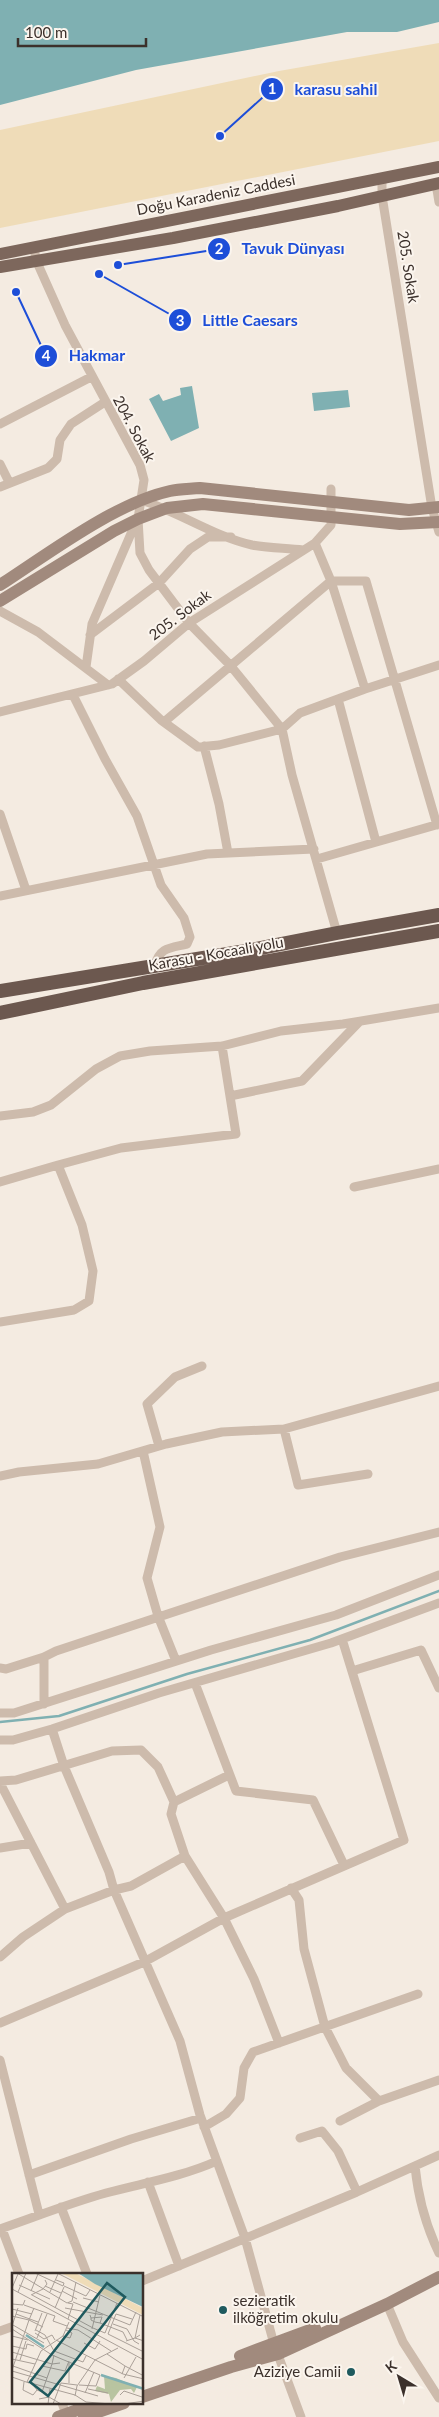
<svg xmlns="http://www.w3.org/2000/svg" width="439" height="2417" viewBox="0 0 439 2417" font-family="Lato,sans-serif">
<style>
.sand{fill:#efdcb8}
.water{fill:#7fb0b2}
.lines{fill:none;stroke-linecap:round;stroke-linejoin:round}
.stream{stroke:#7fb0b2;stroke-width:2.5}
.minor{stroke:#cdbbac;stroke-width:9}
.secondary{stroke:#a18a7d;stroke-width:12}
.primary{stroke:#7d675c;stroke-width:12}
.trunk{stroke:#6c584f;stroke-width:14}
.poi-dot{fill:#1f5a5e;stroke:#fbf5ee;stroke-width:2}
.labels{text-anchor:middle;stroke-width:4;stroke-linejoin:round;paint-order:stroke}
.street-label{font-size:15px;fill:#3b302b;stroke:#fbf5ee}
.poi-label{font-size:15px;fill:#3b302b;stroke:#fbf5ee;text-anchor:start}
.inset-river{fill:none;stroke:#7fb0b2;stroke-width:2.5}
.inset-road{fill:none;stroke:#aaa098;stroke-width:1}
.view{fill:#1f5a5e;fill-opacity:0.15;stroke:#1f5a5e;stroke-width:2.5}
.inset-edge{fill:none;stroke:#3b302b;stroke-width:2.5}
.leader{fill:none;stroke:#1d4ed8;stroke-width:2}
.callout-dot{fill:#1d4ed8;stroke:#fbf5ee;stroke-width:2}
.mark-label{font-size:15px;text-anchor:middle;font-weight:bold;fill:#fff}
.callout-label{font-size:16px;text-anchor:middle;font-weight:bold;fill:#1d4ed8;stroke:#fbf5ee;stroke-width:4;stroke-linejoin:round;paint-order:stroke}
</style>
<rect width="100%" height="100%" fill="#f4ebe1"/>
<path class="sand" d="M439,43v98l-439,87v-98l279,-59z"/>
<path class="water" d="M0,0h439v22l-42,10h-50l-211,38 -136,35z
M192,386l7,42 -28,13 -22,-42 10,-5 4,7 18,-6 -1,-7z
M348,390l2,17 -36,4 -2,-18z"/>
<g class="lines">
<path class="stream" d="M0,1722l59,-6 128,-42 123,-34 129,-49"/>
<path class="minor" d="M382,178v18l50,312 7,24
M436,184l3,18
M34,247l2,13 29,65 75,140 4,15 -6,39 2,34 9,17 40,53 41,42 52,64 10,46 45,158
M0,424l91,-47
M0,464l9,18
M0,487l48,-19 9,-9 3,-19 11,-16 34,-22
M141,500c38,12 72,36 111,45 16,3 34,3 51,5
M315,543l16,38h35l71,244
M0,611l38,21 70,53
M90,635l69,-52 31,-34 18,-12h23
M86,667l6,-43 44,-102
M118,679l43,41 37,27 21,-2 63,-16 18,-16 65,-24 -34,-108 -167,141
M365,689l74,-24
M73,695l32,64 32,57 24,69 23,33 6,19 -3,7c-17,4 -27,3 -32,21
M338,699l38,143
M0,712l112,-28 32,-23 45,-38 126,-80 16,-18v-36
M204,746l15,58 9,49
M0,814l26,76
M317,859l122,-35
M0,896l207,-42 107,-5
M230,1096l72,-15 57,-59
M0,1116l33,-4 18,-7 45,-36 24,-13 30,-5 72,-5 59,-15 62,-7 96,-16
M58,1165l63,-17 115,-14 -14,-88
M0,1182l58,-17 24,60 11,46 -4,30 -15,9 -74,12
M354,1187l85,-18
M284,1429l14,56 70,-11
M159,1446l-12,-42 28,-27 27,-11
M143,1451l17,76 -13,51 11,38 18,45
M0,1476l19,-4 79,-8 68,-20 56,-12 62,-3 155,-43
M44,1657v47
M0,1668l6,1 38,-12 12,-6 284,-94 99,-25
M352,1671l69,-21 18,38
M195,1683l41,108 77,9 31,65
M0,1713h14l197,-63 125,-35 103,-40
M52,1729l12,37 45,106 5,18 17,-4 54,-30 -14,-42 3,-12 55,-27
M0,1740h13l39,-11 107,-36 172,-50 108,-40
M0,1781l16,-1 96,-29 29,-1 17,17 16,35
M0,1783l65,126
M0,1848l31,-5
M185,1856l39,62 30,61 25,64
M291,1888l8,12 5,49 21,78 21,41 33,33
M0,1957l23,-20 42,-28 49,-19 66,151 20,74 45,123 29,106 27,73
M0,2023l144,-61 80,-44 180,-78 -62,-201
M0,2060l39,154
M340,2121l39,-20 60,-21
M204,2127l22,-13 14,-16 4,-30 9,-16 165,-58
M300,2138l22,-7 16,20 19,41
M415,2166c3,32 10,58 24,87
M29,2175l102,-36 70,-21
M148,2182l31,84
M61,2207l26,67
M0,2229c35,-12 70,-26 106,-36 37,-10 75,-16 111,-32
M2,2229l17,45
M142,2281l215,-89 82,-37
M387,2304l16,38 36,56
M0,2331l14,-5
M62,2403l5,14"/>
<path class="secondary" d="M0,585c48,-31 115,-82 170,-94 9,-2 20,-2 30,-3l209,22 30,-3
M0,601l114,-70 24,-12 29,-11 36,-4 197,20 39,-2
M240,2356l75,-28
M142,2397l89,-30 47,-13 109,-50 52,-27
M58,2417l39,-14
M84,2417l40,-14"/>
<path class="primary" d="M0,254l439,-87
M0,267l173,-29 165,-32 101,-23"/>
<path class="trunk" d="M0,991l246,-40 91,-18 102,-18
M0,1013l143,-30 296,-52"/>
</g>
<g class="poi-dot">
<circle cx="223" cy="2310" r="5"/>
<circle cx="351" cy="2372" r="5"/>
</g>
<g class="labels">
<g class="street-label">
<text transform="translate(216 195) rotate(-11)" y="5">Doğu Karadeniz Caddesi</text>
<text transform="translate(408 267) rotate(81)" y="5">205. Sokak</text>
<text transform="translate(134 429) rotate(62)" y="5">204. Sokak</text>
<text transform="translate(180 615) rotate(-37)" y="5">205. Sokak</text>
<text transform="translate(216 954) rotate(-10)" y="5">Karasu - Kocaali yolu</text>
</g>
<g class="poi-label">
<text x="233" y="2306">sezieratik<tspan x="233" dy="17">ilköğretim okulu</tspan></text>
<text x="341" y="2377" text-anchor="end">Aziziye Camii</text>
</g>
</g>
<g transform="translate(12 2273)">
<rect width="131" height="131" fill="#f4ebe1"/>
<path d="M92,103l12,2 21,9 -3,6 -3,-4 -11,1 -9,12 -2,-8 -14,-3 2,-5 8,3z" fill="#b8c4a0"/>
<path d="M49,0h14l10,5 58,30v7z" fill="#efdcb8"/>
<path d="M66,0h65v34l-48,-23z" fill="#7fb0b2"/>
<path class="inset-river" d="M14,62l18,12M89,102l43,14"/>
<path class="inset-road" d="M5,0l50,30 5,-2 4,-19M23,0l28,13 1,-3 -8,-3M45,0l87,44M7,12l31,14M33,13l16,7M52,13l22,10 4,-6M0,15l6,-14M0,16l132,71M19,18l7,-17M50,18l15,8M6,19l8,-19M38,19l8,-18M19,22l12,-6 4,-5 -2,-4M20,22l61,33M71,25l16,4M61,29l57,23 6,-13M56,30l5,1 -5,15M0,31l11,1 2,-5M12,32l31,11 -2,5 14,5M43,35l9,-21M53,35l38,7M0,36l20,5M4,41l22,8M78,42l1,3v2l4,2 5,1 2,-6 -11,1M0,43l17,4 5,-12M120,46l-16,-5 -8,20 36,18M57,49l-6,14 -22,15 -14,31 48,13 11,7 25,2M88,50l23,9 4,8M101,51l14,5 7,12 5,3M1,52l31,18M0,53l6,-18M55,55l11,2 33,21M81,55l12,5 12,-30M0,56l40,26 48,20 -4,11 -17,-1M80,56l8,-34M24,57l9,5 9,16 29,11 3,-6M23,58l7,-18M23,60l9,6 8,-4 3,5M128,62l-5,3 5,-23M0,63l16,4M51,63l7,2 2,-5 -6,-3M25,65l10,-24M44,67l67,34 21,5M114,68l9,-3 9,3M72,70l11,6 5,-8M0,73l14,3 1,-5 7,2M0,79l40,12 -10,28 -5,-2M95,81l18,12M42,82l-2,9 8,-1M0,86l23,5M8,87l6,-19M1,93l34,12M30,93l23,5 4,-10M0,97l17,-50 14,7M0,98l86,25M110,101l3,-8 19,10M0,104l17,6M112,105l12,-21M12,109l-1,8 10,5 4,-5 -4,-5M57,110v-20M76,116l20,4M73,120l9,-21M108,122l4,-4 18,6M63,123l2,-10 18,-26 23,-12M27,126l10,-2 12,7M36,131l2,-15M41,131l8,-21 16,2M112,131l20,-3"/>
<path class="view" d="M95,10l18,14 -77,99 -18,-14z"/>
<rect width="131" height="131" class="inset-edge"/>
</g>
<path class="leader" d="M220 136L272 89M118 265L219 249M99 274L180 320M16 292L46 356"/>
<g class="callout-dot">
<circle cx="220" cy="136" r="5"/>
<circle cx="118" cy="265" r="5"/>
<circle cx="99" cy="274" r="5"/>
<circle cx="16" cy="292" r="5"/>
<circle cx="272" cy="89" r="12"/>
<circle cx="219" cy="249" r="12"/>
<circle cx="180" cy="320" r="12"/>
<circle cx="46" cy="356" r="12"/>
</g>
<g class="mark-label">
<text x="272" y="94">1</text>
<text x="219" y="254">2</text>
<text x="180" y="326">3</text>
<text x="46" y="361">4</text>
</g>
<g class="callout-label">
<text x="336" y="95">karasu sahil</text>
<text x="293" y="254">Tavuk Dünyası</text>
<text x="250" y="326">Little Caesars</text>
<text x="97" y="361">Hakmar</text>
</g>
<g transform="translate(399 2377) rotate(322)" stroke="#fbf5ee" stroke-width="4" paint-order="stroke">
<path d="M0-4L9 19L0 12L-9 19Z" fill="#3b302b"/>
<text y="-8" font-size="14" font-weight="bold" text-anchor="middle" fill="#3b302b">K</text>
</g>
<path d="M18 38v8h128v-8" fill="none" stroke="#3b302b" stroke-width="2.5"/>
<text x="25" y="38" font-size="15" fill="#3b302b" stroke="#fbf5ee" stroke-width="4" paint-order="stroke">100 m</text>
</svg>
